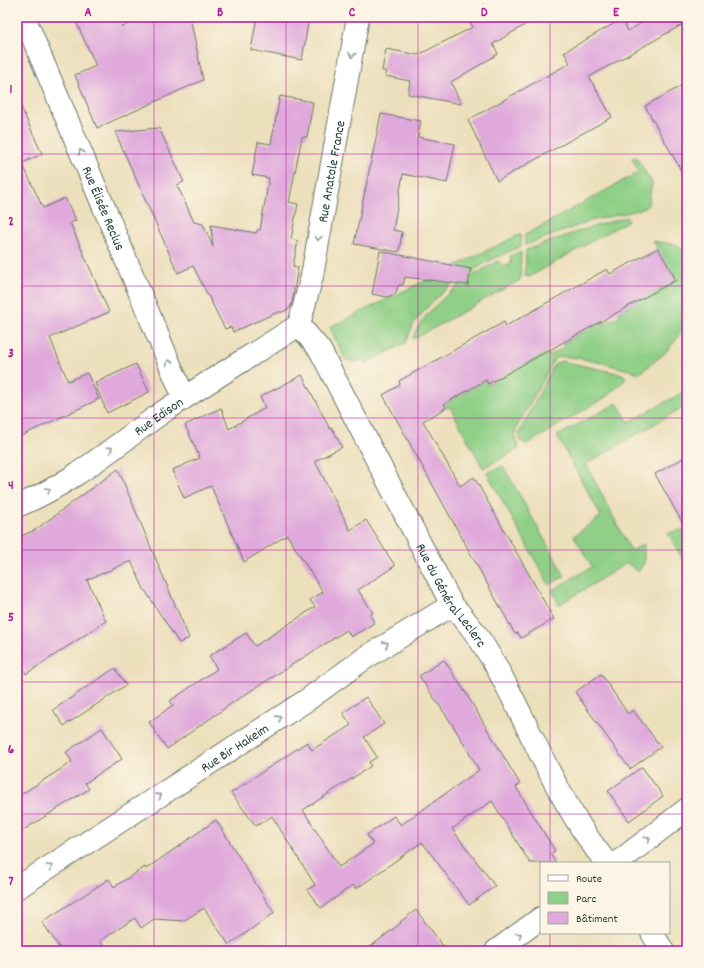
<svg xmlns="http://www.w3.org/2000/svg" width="704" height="968" viewBox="0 0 704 968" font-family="Dekko,sans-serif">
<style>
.green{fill:#8fcf87;stroke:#57865e}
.building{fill:#dfa9db}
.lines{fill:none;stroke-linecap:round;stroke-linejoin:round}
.minor-casing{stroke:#677664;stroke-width:24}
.minor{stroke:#fff;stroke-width:22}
.oneway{stroke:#8f9e9a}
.grid{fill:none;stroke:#b5179e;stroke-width:1;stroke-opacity:0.55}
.labels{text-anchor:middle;stroke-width:3;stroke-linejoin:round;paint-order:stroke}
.street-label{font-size:14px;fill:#1f3d34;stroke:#fcf5e5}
.neatline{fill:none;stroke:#b5179e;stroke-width:1.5}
.grid-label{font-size:13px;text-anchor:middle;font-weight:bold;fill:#b5179e}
</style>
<rect width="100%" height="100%" fill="#fcf5e5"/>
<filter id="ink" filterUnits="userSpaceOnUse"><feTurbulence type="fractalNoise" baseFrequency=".025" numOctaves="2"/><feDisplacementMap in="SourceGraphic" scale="8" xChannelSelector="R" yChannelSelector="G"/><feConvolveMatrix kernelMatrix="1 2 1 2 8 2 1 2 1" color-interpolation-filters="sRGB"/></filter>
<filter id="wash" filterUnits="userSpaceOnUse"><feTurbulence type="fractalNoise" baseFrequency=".012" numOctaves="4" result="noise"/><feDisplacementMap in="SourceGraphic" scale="16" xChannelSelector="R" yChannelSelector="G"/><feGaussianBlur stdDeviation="0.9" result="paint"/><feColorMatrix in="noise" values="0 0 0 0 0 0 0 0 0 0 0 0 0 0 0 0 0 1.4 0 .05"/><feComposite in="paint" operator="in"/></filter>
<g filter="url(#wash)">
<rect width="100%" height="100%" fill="#ecdfbc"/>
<path class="green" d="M636,157l16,26 -4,22 -5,4 -49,11 -69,25v-10l114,-63 -7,-14z
M626,217l2,4 -2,1 -97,55 -4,-1 1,-26 56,-20z
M521,234v12l-36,17 -34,22 -21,19 -16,19 -8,20 -41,21 -1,-4 -11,2 -8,-3 -15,-32z
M653,241l24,4 10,9v66l-11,20 -11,13 -25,20c-16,-4 -73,-21 -85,-15l-39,71 -2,6 5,14 -36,19 -33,-61 -4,1 -2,-4 42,-24 2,4 16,-9 19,-15 2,4 22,-11 2,3 15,-9 -2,-3 40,-23 2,3 16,-8 -1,-4 57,-32z
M521,252l-1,28 -106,59 -1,-2c13,-31 56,-61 85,-76l4,5h7l2,-6 -1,-4z
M561,361l61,13 3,2v4l-19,17 -79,47 -7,-3 -1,-8 35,-68z
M687,390v15l-101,59 45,87 13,-7v19l-6,9 -11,-9 -68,42 -7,-15 40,-23 -18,-31 27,-20 -44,-80 60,-33 12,19z
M503,466l62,110 -16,9 -62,-112z
M687,529v38l-19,-34z"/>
<g id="blocks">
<path class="building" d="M74,17h44l4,10 22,-10h46l13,63 -106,48 -22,-53 21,-9z
M257,17h52l-7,43 -51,-10z
M467,17h71l-45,27 5,10 -47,28 10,22 -53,-10 2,-13 -25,-5 1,-5h-4l4,-22 32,6 55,-28z
M652,17h35v5l-98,55 23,40 -115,64 -29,-61 102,-57 -6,-11 58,-33 6,12z
M681,86l6,12v83l-42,-75z
M280,96l33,6 -6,35h-5l-13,65 9,2 -7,35 7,2 -5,25 5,1 -6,36 -2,5 -7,4h-5l-45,20 -2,-5 -6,2 -32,-63 -15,7 -63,-141 44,-4 25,54 -7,3 17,37 9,2 10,23 -2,-22 45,8 1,-3h3l9,-52 -17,-3 6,-33 13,2z
M17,98l25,56 -20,9 21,45 22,-10 11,23 -6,2 39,89 -59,26 18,43 19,-8 12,26 -82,39z
M381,114l40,7 -3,16 37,7 -8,39 -44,-9 -10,56 9,2 -3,20 -45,-8z
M658,248l18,32 -188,104 -2,-4 -42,24 2,4 -23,13 37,65 14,-9 80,142 -33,19 -3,-5 -3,1 -132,-239 17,-10 -1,-4 105,-59 2,4 101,-57 3,5z
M380,251l91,18 -3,16 -63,-8 -2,8h-4l-4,9 -8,3 -15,-3z
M136,364l13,28 -42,21 -12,-30z
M302,375l28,54 2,-1 10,19 -27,14 35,69 16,-10 29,46 -37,24 15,23 -3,2 4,8 -23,14 -4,-7 -109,69 -71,50 -18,-27 24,-17 -3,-4 47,-32 -8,-13 37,-23 9,13 60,-39 -5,-7 13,-8 -36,-57 -43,27 -33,-76 -27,12 -12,-28 28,-12 -15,-33 36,-17 8,21 36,-21 -5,-11z
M687,456v75l-32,-57z
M118,469l71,169 -10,5 -35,-54 -13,-28 -44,19 19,41 -80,53 -9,-22v-114l18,-8z
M444,660l20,30 56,94 -4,3 39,64 -5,3 6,9h-26l-38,-62 -40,28 43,57 -26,19 -47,-63 -66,47 -3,-4 -32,23 -14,-18 8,-5 -43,-69 -16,10 -25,-33 76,-51 5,8 39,-25 -8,-12 23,-16 18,27 -20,13 13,20 -8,5 2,4 -9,6 -59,38 36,57 34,-23 -6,-9 27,-19 7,9 78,-55 -25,-43 -35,-51z
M115,668l11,17 -62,41 -11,-16z
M601,674l27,40 5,-4 28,37 -31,22 -55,-77z
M102,728l20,31 -37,24 4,6 -72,45v-37l55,-35 -6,-10z
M642,767l21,29 -34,25 -21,-30z
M216,820l58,93 -45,32 -25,-37 -21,13 -29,-2 -13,9 -6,-10 -35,23 7,10h-45l-20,-29 67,-43 5,8 31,-20 1,2z
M416,910l31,41h-82l36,-28 -1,-1z"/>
</g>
</g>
<g filter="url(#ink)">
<use href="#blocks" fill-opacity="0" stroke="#677664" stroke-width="1"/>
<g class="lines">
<g class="minor-casing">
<g id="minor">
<path id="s1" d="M24,17l160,381"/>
<path id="s2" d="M299,325l21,25 132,255c36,37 57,86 80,132 21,43 44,89 75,126"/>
<path id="s3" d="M299,325l13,-49 46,-259"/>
<path id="s4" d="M17,506c53,-21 99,-61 146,-94 44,-30 91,-58 136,-87"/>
<path d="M617,863l70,-54"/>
<path id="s5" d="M17,888l290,-188 58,-42 87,-53"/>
<path d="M652,933l11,18"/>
<path d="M496,951l45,-33"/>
</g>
</g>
<use href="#minor" class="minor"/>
</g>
<defs><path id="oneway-chevron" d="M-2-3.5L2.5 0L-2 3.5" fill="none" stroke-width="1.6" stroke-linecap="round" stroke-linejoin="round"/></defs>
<g class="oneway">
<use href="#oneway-chevron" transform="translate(352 55) rotate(100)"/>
<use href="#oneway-chevron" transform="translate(81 152) rotate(-113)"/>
<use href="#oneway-chevron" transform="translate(318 238) rotate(100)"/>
<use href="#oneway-chevron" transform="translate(169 362) rotate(-113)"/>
<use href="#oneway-chevron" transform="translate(110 449) rotate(-35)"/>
<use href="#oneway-chevron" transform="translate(48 490) rotate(-31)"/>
<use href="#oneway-chevron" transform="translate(386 644) rotate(-32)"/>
<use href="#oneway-chevron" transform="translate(279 718) rotate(-33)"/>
<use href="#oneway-chevron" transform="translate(159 796) rotate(-33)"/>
<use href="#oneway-chevron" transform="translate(648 839) rotate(-37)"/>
<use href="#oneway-chevron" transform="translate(50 867) rotate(-33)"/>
<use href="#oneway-chevron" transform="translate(519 935) rotate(-36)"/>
</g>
</g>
<path class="grid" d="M154,17v934M286,17v934M418,17v934M550,17v846M17,154h670M17,286h670M17,418h670M17,550h670M17,682h670M17,814h670M550,933v18"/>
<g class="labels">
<g class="street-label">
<text dy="5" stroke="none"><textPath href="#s3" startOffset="157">Rue Anatole France</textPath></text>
<text dy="5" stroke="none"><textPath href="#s1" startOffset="207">Rue Élisée Reclus</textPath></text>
<text dy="5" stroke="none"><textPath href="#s4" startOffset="168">Rue Edison</textPath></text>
<text dy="5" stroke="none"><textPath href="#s2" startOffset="311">Rue du Général Leclerc</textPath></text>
<text dy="5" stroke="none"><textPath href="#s5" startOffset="259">Rue Bir Hakeim</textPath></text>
</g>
</g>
<rect width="704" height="968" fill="none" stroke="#fcf5e5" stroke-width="44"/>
<rect x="540" y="862" width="130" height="72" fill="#fcf5e5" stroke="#a4ab9e"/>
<rect x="548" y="875" width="20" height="6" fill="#ffffff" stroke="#a4ab9e"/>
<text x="576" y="882" font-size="12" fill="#1f3d34">Route</text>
<rect x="548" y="892" width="20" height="12" fill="#8fcf87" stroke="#a4ab9e"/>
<text x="576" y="902" font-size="12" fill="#1f3d34">Parc</text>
<rect x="548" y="912" width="20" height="12" fill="#dfa9db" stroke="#a4ab9e"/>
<text x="576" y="922" font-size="12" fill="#1f3d34">Bâtiment</text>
<rect x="22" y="22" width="660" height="924" class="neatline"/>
<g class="grid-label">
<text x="88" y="16">A</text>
<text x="220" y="16">B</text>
<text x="352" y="16">C</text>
<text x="484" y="16">D</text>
<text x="616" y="16">E</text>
<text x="11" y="93">1</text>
<text x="11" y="225">2</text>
<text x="11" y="357">3</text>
<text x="11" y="489">4</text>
<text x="11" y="621">5</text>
<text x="11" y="753">6</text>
<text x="11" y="885">7</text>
</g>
</svg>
